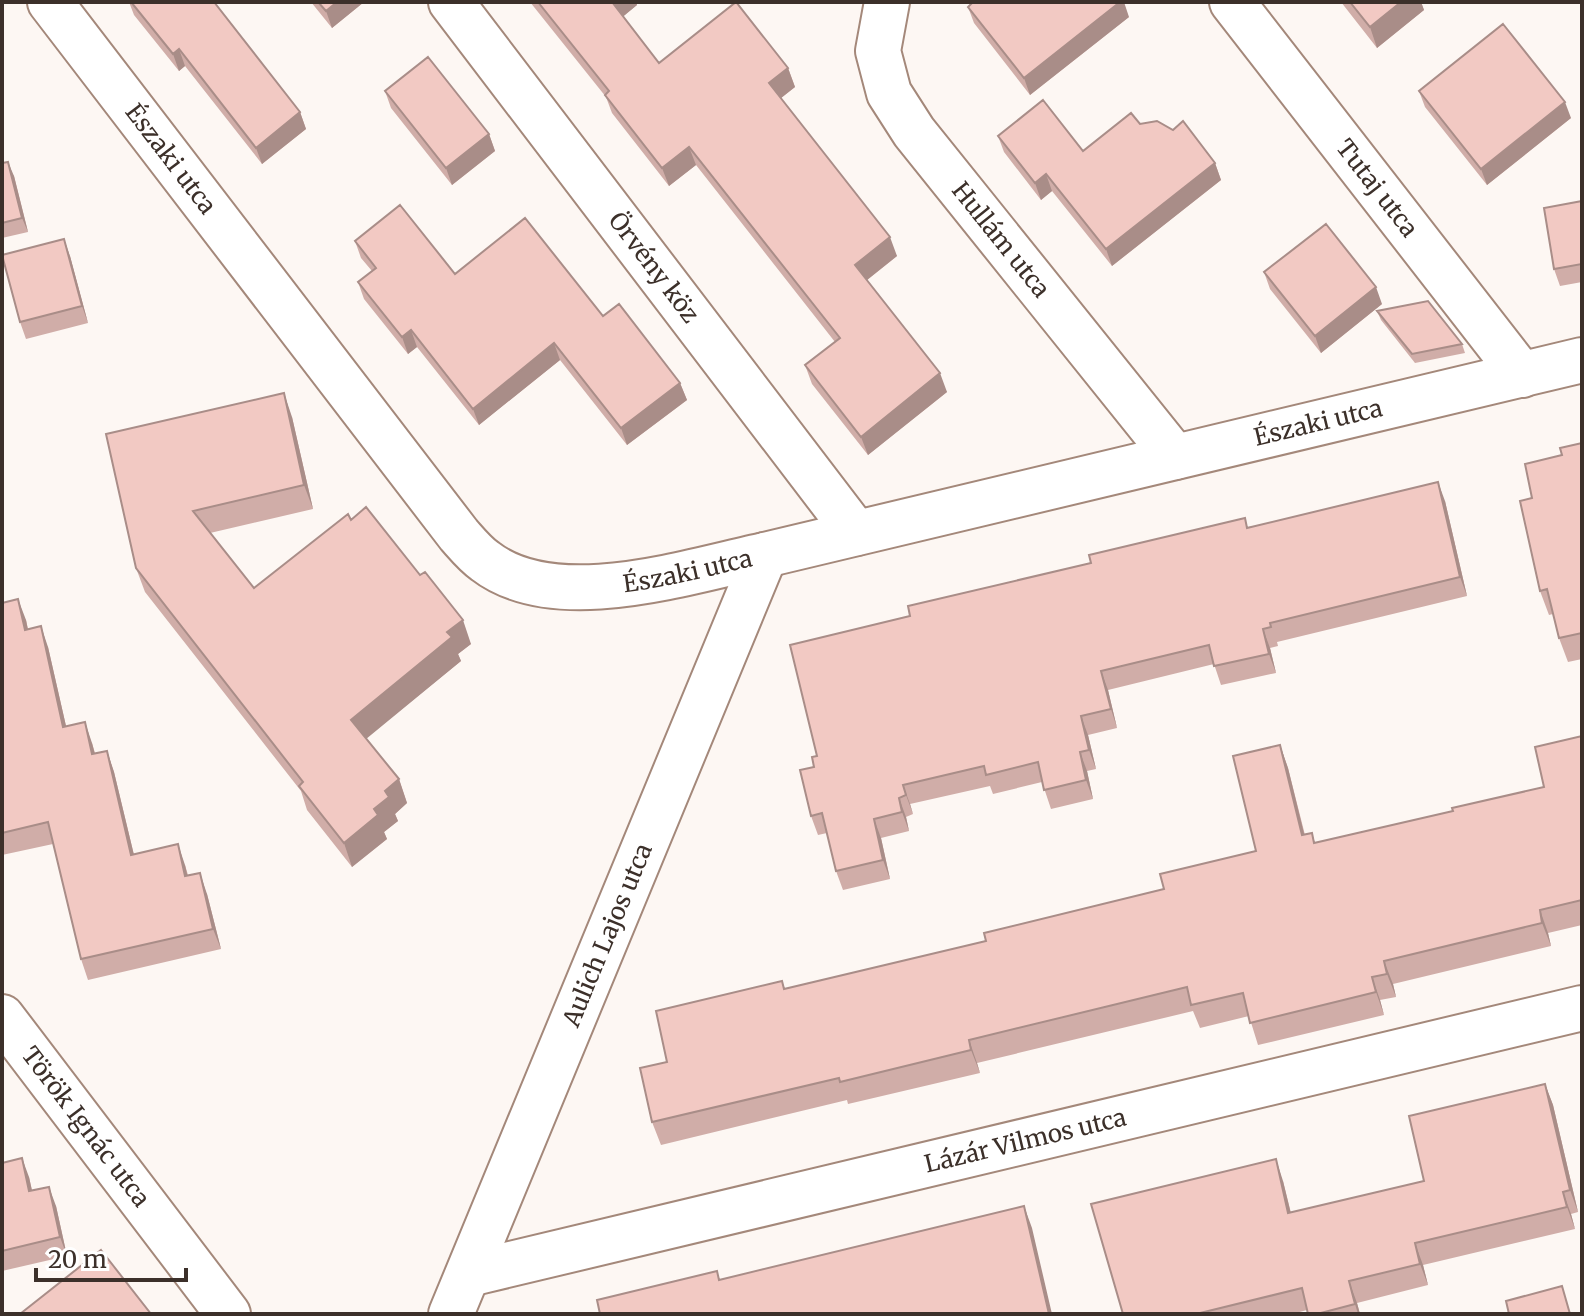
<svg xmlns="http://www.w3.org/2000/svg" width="1584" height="1316" viewBox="0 0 1584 1316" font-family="Merriweather,serif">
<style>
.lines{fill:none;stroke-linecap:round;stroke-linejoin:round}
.street-casing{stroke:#a4887a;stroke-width:48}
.street{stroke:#fff;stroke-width:44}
.wall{fill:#d0ada8}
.shaded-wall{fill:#a98d88}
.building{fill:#f2c9c3;stroke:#a98d88;stroke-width:2}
.labels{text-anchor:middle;stroke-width:6;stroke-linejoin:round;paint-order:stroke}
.street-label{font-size:24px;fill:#3c302a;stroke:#fff}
</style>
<rect width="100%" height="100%" fill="#fdf7f3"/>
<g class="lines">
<g class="street-casing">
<g id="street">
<path id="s1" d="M50,2l409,533c8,9 16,19 26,26 70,54 201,11 280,-6l817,-195"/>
<path id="s2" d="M451,2l405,531"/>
<path id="s3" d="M887,2l-9,49 11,42 25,39 261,325"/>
<path id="s4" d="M1232,2l290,373"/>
<path id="s5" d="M2,1017l226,297"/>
<path id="s6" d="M469,1274l1113,-266"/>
<path id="s7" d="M451,1314l314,-759"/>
</g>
</g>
<use href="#street" class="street"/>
</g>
<path class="wall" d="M129,2h85l86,110 6,17 -44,35 -77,-98 -6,5 -45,-56z
M311,2h53l-32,26z
M530,2h106l1,3 -14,11 36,47 129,5 7,19 -14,11 116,158 -30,24 80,112 -79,63 -56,-71 -7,-19 30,-23 -139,-177 -27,21 -57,-73 -6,-16z
M1341,2h80l3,8 -47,38z
M968,7l161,10 -99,78 -56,-72z
M385,91l104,43 6,17 -43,34 -61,-77z
M1419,91l152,27 -84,67 -62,-78z
M1140,124l33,6 42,33 6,17 -109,86 -60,-75 -11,9 -37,-48 -6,-16 85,15z
M2,163l12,13 14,56 -26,6z
M1582,201v81l-22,4 -6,-17z
M355,241l100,33 225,109 7,17 -60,45 -67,-85 -81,65 -62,-78 -9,7 -44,-55 -6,-17 14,-11 -11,-13z
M70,256l18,67 -62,16 -6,-17z
M1264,272l118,32 -61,49 -51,-64z
M1377,311l85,33 3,9 -50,10 -34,-43z
M292,417l21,92 -103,24 44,55 97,-68 120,124 -13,10 3,7 -95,77 33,41 8,24 -12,11 3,7 -14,11 3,7 -35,28 -45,-57 -6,-19 -156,-199 -9,-24 -30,-134z
M1582,443v216l-14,3 -9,-24 -6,-24 -4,1 -9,-24 -8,-93 30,-43z
M1445,501l22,95 -190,46 1,4 -8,2 6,25 -55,12 -7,-21 -106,26 9,38 -29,7 8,34 -9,2 6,28 -42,10 -9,-27 -49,12 -3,-8 -80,18 3,10 -7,3 3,14 -28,7 9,41 -47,11 -7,-19 -9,-38 -9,2 -7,-19 3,-49 3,-11 93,-140 338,-89z
M2,603l24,17 2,9 20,18 18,79 26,17 3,10 12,-2 7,21 20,83 51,10 3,10 19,19 14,55 -133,31 -7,-21 -28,-115 -51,11z
M1582,736v189l-34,8 3,13 -158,38 3,13 -16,3 4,15 -126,30 -9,-29 -49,12 -7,-17 -216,52 3,10 -132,31 -1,-4 -186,45 -9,-23 15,-60 115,-81 3,8 201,-48 178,-52 92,-38 24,-106 8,23 17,67 7,-2 3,10 138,-32 91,-24z
M1545,1084l8,21 25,107 -7,2 4,15 -152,36 5,20 -71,18 3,11h-52l-1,-4 -15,4h-169l160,-133 8,32 133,-32z
M2,1163l27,14 3,13 24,16 11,50 -65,15z"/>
<path class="shaded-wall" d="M337,2h27l-32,26 -6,-17z
M612,2h24l1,3 -18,15z
M1120,2h4l5,15 -99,78 -6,-17z
M1401,2h20l3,8 -47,38 -7,-21z
M179,49l6,17 -6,5 -6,-17z
M788,68l7,19 -19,15 -7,-19z
M1565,102l6,16 -84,67 -6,-16z
M300,112l6,17 -44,35 -6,-16z
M489,134l6,17 -43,34 -6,-17z
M689,147l7,18 -27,21 -7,-18z
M8,162l6,14 14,56 -6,-14z
M1215,163l6,17 -109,86 -6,-17z
M1046,174l6,17 -11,9 -6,-17z
M890,237l7,19 -35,28 -7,-19z
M64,239l6,17 18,67 -6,-17z
M1376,287l6,17 -61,49 -6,-17z
M411,330l6,17 -9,7 -6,-17z
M554,343l6,17 -81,65 -6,-16z
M940,373l7,19 -79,63 -7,-18z
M680,383l7,17 -60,45 -6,-17z
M284,393l8,24 21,92 -9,-24z
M1438,482l7,19 22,95 -7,-19z
M18,599l8,21 6,31 -7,-21z
M463,620l8,24 -13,10 3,7 -101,83 -9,-24 96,-88z
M41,626l7,21 23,101 -8,-21z
M1263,629l7,19 6,25 -7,-19z
M1101,671l7,19 9,38 -6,-19z
M1081,716l7,19 8,34 -7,-19z
M85,722l7,21 8,31 -8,-20z
M1280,745l8,23 22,90 -8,-23z
M107,751l7,21 25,104 -8,-21z
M1080,752l7,19 6,28 -7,-19z
M399,779l8,24 -12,11 3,7 -14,11 3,7 -35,28 -8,-24 41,-52z
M903,785l7,19 3,10 -7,-19z
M899,798l7,19 3,14 -7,-19z
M874,819l7,19 9,41 -7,-19z
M178,844l7,21 7,31 -7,-20z
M200,873l7,21 14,55 -8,-20z
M1540,910l8,23 3,13 -9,-23z
M1384,961l9,23 3,13 -9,-23z
M1372,977l8,23 4,15 -8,-23z
M969,1040l8,23 3,10 -9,-23z
M1545,1084l8,21 25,107 -8,-22z
M22,1158l7,19 7,33 -7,-19z
M1276,1159l7,22 13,54 -8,-22z
M49,1187l7,19 11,50 -7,-19z
M1563,1192l8,22 4,15 -8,-22z
M1024,1206l8,22 20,86h-3z
M1415,1243l8,22 5,20 -8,-21z
M1349,1281l8,22 3,11h-2l-3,-10z"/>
<path class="building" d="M131,2h83l86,110 -44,36 -77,-99 -6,5z
M318,2h19l-11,9z
M538,2h74l47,61 77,-61 52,66 -19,15 121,154 -35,28 85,108 -79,64 -56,-72 35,-27 -151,-191 -27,21 -57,-73 4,-4z
M973,2h147l-96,76 -56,-71z
M1350,2h51l-31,25z
M1503,24l62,78 -84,67 -62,-78z
M428,57l61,77 -43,34 -61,-77z
M1043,100l40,51 48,-38 9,11 17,-3 16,9 10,-9 32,42 -109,86 -60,-75 -11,9 -37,-47z
M8,162l14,56 -20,5v-60z
M1582,201v63l-28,5 -10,-61z
M400,205l55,69 70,-56 78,98 16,-12 61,79 -59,45 -67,-85 -81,66 -62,-79 -9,7 -44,-55 18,-14 -21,-27z
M1326,224l50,63 -61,49 -51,-64z
M64,239l18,67 -62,16 -18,-67z
M1428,301l34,43 -50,10 -35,-43z
M284,393l20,92 -111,26 61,77 94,-74 3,6 15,-13 54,68 5,-3 38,48 -16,12 5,5 -101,83 48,59 -14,12 4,6 -15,12 4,6 -34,28 -45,-57 4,-4 -167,-214 -30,-134z
M1582,443v190l-23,5 -12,-49 -7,2 -20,-90 12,-3 -7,-34 37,-9 -2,-7z
M1438,482l22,95 -190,46 1,4 -8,2 6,25 -55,12 -5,-21 -108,26 10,38 -30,7 8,34 -9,2 6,28 -42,10 -6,-28 -52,13 -2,-9 -81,19 3,10 -7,3 3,14 -28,7 9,41 -47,11 -14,-58 -11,3 -11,-46 14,-3 -2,-10 5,-1 -27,-111 120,-29 -2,-10 183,-43 -2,-8 156,-37 2,10z
M18,599l7,31 16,-4 22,101 22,-5 7,32 15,-3 24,104 47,-11 7,32 15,-3 13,56 -132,30 -33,-137 -46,11v-230z
M1582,736v164l-42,10 2,13 -158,38 3,13 -15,3 4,15 -126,31 -7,-30 -52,12 -4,-18 -218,53 2,10 -131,32 -1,-4 -187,44 -12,-54 27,-6 -11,-51 126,-30 2,8 202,-48 -2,-8 180,-44 -4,-15 96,-23 -23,-95 47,-11 22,90 10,-2 2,10 139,-32 -1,-3 92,-21 -9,-40z
M1545,1084l25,106 -7,2 4,15 -152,36 5,21 -71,17 6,23 -38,10h-9l-6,-26 -106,26h-49v-1l-24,1 -32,-110 185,-45 12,54 136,-32 -15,-65z
M22,1158l7,33 20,-4 11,50 -58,14v-88z
M1024,1206l25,108h-449l-3,-14 120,-29 2,9z
M101,1250l50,64h-131z
M1562,1286l8,28h-61l-3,-13z"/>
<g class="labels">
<g class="street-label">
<text dy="8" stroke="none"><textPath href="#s1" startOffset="198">Északi utca</textPath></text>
<text dy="8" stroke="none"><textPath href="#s4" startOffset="236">Tutaj utca</textPath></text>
<text dy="8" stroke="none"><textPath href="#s3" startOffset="278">Hullám utca</textPath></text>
<text dy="8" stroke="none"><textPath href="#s2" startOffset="334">Örvény köz</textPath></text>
<text dy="8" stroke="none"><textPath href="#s1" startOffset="1566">Északi utca</textPath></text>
<text dy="8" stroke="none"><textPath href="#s1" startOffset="918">Északi utca</textPath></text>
<text dy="8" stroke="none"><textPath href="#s7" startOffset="410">Aulich Lajos utca</textPath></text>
<text dy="8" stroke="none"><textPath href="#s5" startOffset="138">Török Ignác utca</textPath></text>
<text dy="8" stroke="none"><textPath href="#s6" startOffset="572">Lázár Vilmos utca</textPath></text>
</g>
</g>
<rect width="1584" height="1316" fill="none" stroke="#3c302a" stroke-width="8"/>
<path d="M36 1268v12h150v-12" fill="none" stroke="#3c302a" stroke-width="4"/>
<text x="48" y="1268" font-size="24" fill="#3c302a" stroke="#ffffff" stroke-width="6" paint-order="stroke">20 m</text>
</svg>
